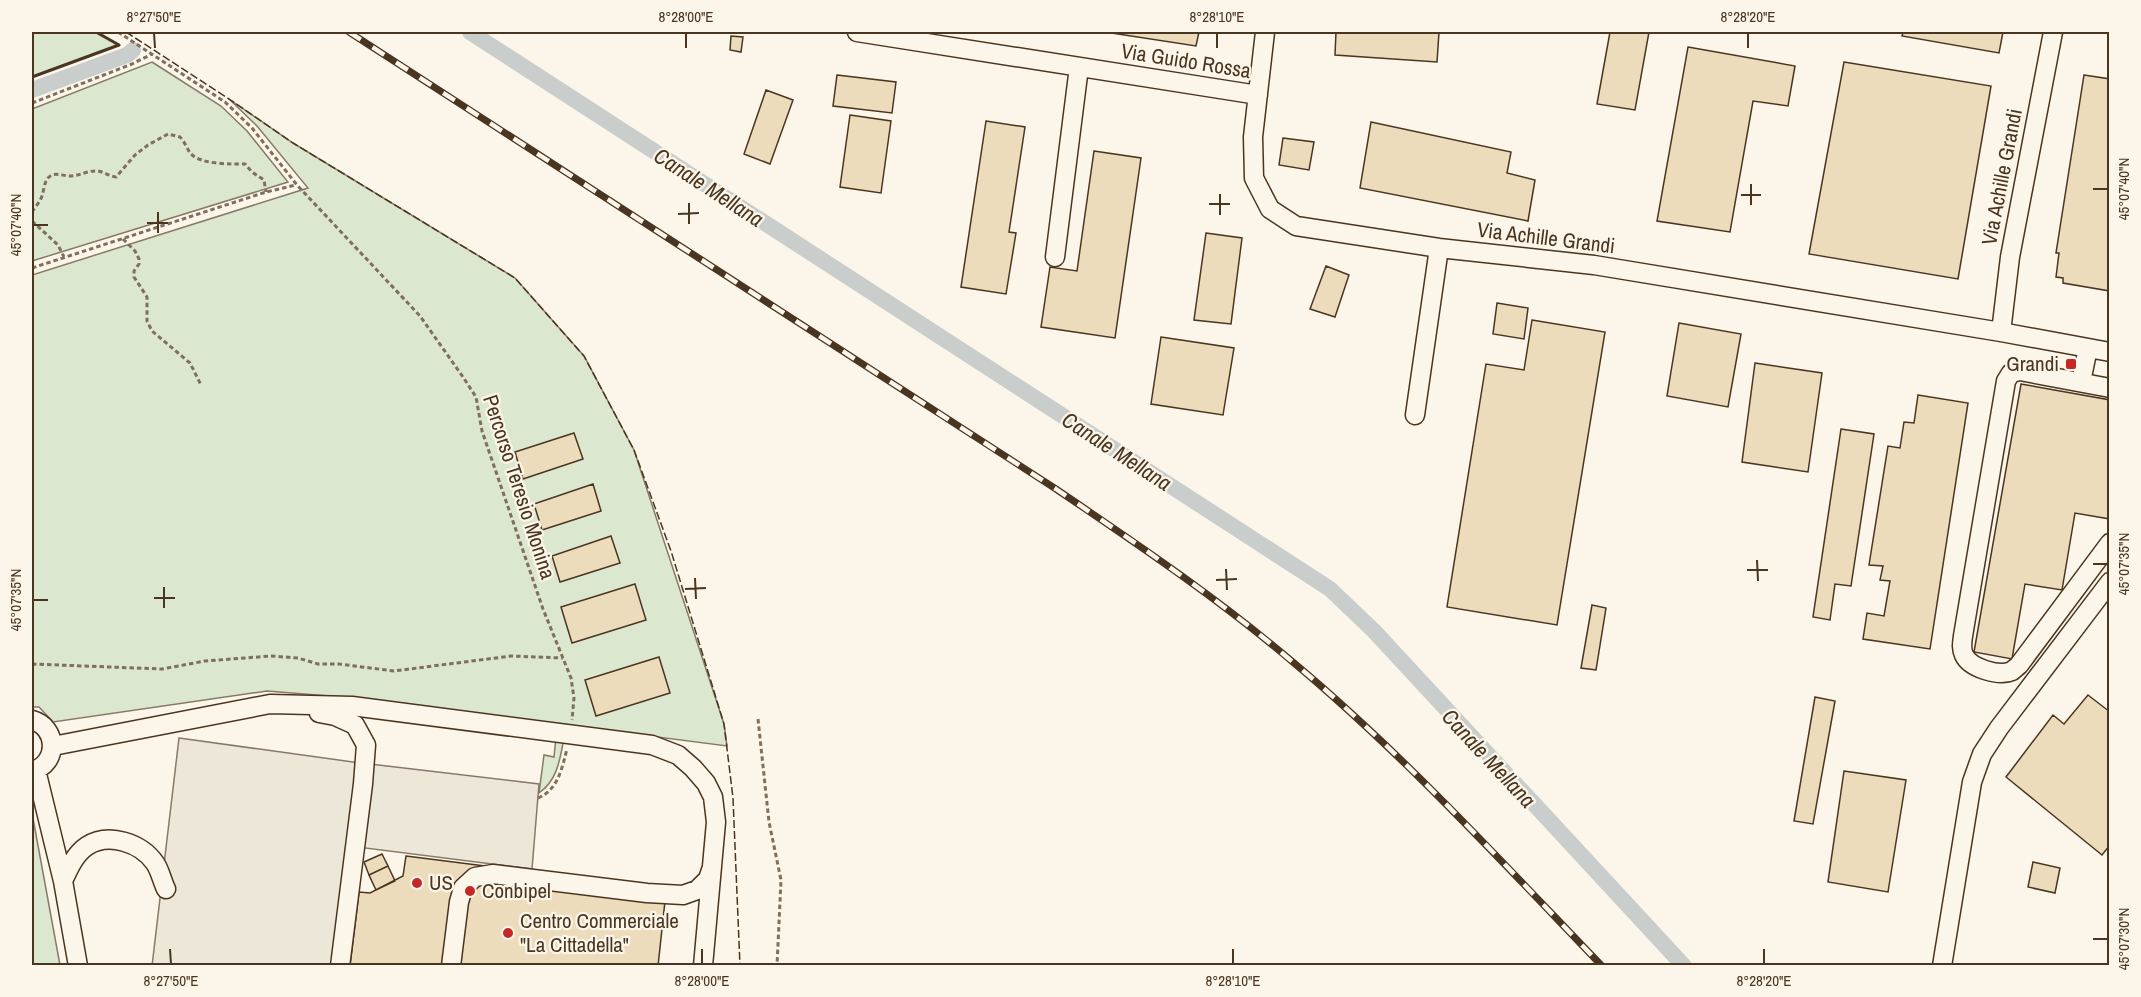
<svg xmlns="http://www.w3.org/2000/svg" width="2141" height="997" viewBox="0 0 2141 997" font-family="'Archivo Narrow',sans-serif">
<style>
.green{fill:#dce7d0;stroke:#887966;stroke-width:1.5}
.parking{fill:#ede7d9;stroke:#887966;stroke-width:1.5}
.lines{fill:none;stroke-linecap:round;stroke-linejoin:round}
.canal{stroke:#c9cecd;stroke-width:16}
.building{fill:#ecdcbc;stroke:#4a3520;stroke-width:1.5}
.minor-casing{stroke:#4a3520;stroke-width:21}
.path{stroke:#7f6f5c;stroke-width:3;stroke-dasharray:4.5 3;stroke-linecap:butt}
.minor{stroke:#fbf6e9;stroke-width:18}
.rail-casing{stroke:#4a3520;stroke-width:7}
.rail{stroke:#fbf6e9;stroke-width:4.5;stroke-dasharray:14;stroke-linecap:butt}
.fence{stroke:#4a3520;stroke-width:1.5;stroke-dasharray:8 3;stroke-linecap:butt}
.wall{stroke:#4a3520;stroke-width:3}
.ticks{fill:none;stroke:#4a3520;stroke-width:2}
.poi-dot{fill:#c62828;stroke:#fbf6e9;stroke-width:2}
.labels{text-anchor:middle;stroke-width:4.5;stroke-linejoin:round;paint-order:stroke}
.street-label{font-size:21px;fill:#4a3520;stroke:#fbf6e9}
.poi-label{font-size:21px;fill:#4a3520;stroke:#fbf6e9;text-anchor:start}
.water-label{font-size:22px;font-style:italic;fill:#4a3520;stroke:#fbf6e9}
.neatline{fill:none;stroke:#4a3520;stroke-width:2}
.ticks-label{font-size:15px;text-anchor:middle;fill:#4a3520}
</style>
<rect width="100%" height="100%" fill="#fbf6e9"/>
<path class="green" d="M32,32h64l23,13 -87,32z
M152,62l69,44 26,25 41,51 -256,79v-152z
M229,99l64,44 222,135 69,78 50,94 90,274 3,22 -373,-48 -87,-7 -214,31 -14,-15h-7v-432l276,-87 -51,-62z
M556,737l8,1c-4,20 -6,42 -25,55l5,-38 10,2z
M32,813l28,152h-28z"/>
<path class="parking" d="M179,738l174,24 186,22 -7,85 -182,-23 -15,119 -183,1z"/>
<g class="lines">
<path class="canal" d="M470,32l860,557 44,42 310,335
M32,90l95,-35 6,-5"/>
</g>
<path class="building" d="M1105,32h94l-3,14z
M1336,32h103l-2,30 -102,-7z
M1610,32h39l-14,78 -38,-6z
M1903,32h100l-4,21 -97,-17z
M731,36l12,1 -2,15 -11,-2z
M1688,47l107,19 -7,40 -35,-5 -23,131 -73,-11z
M1844,62l147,24 -33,193 -149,-25z
M837,75l59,7 -4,31 -59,-7z
M2084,75l26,4v212l-47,-8v-5l-7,-1 3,-24h-3z
M766,90l27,10 -23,64 -26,-10z
M850,115l41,6 -10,72 -41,-6z
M986,121l39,6 -16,105 7,1 -10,61 -45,-7z
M1371,122l140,30 -4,21 28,7 -7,41 -168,-33z
M1283,138l31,4 -5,28 -30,-5z
M1094,151l47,7 -26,180 -74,-11 9,-60 27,4z
M1206,233l36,5 -11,86 -37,-4z
M1326,266l23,9 -14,42 -25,-8z
M1497,303l31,5 -4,31 -31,-5z
M1532,320l73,12 -48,293 -110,-18 39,-243 38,6z
M1679,323l62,11 -13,73 -61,-11z
M1161,337l73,11 -11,67 -72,-11z
M1755,363l67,10 -14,99 -66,-10z
M2021,384l89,16v119l-35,-6 -13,77 -37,-6 -13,75 -38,-7z
M1918,395l50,8 -38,246 -67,-10 4,-26 17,3 6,-35 -10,-1 3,-14 -14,-1 19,-119 12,2 4,-26 10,1z
M1841,429l33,5 -23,152 -16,-2 -5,36 -17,-3z
M574,433l9,26 -60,20 -8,-27z
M593,484l8,27 -59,19 -8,-26z
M611,536l9,27 -60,19 -8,-26z
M635,584l11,36 -74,23 -11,-36z
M1592,605l14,3 -10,62 -15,-2z
M659,657l11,36 -74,23 -11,-36z
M2088,695l22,17v133l-8,10 -96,-78 47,-62 11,9z
M1815,697l20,4 -22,123 -19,-3z
M1844,771l62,9 -18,112 -60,-10z
M382,854l6,12 -19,9 -5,-13z
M406,856l87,11 172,34 -7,65h-308l9,-74 11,1 33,-17z
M2033,862l27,6 -5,25 -27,-6z
M388,866l7,15 -19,9 -7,-15z"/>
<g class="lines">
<g class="minor-casing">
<path id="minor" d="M857,32l401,63
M1265,32l-12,105 1,41 16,31 26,17 143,22 155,17 407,67 109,20
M1055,257l24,-190
M2001,332l9,-75 43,-225
M2081,382l7,-34
M2110,388l-90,-17 -9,2 -5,8 -43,255c-1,7 -2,13 1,19 6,13 35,22 48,16 2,-2 5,-4 7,-6l91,-122
M1415,415l24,-167
M319,713l16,3 20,9 11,20 -3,39 -23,182
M32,720c26,7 27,44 0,51
M53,746l217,-42 82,2 300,39 26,10 15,13 13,15 7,14 3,25 -13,144
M36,770l27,111 15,85
M63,881c6,-13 12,-27 24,-35 22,-14 54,-3 68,17 5,7 7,18 11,26
M451,966l8,-64 4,-14 12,-11 18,-3 154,19 36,2 14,-5 11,-11 3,-9
M1942,966l30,-184 10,-28 17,-26 111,-146"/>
</g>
<path class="path" d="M118,32l107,70 27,26 45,57 123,131 43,61 13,20 6,34 61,178 28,69 3,20 -2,22
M32,103l100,-39 20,-10
M32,212c3,-5 8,-10 10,-16 2,-6 2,-13 6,-18 6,-7 14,-2 22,-2 10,0 18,-6 28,-5 6,1 11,5 18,6l19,-22 13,-10 20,-11 12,3c5,5 7,12 11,17 11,11 41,10 54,10l7,8 12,8 2,12
M32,221l26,24 6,12
M123,239l12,12 4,8v5l-5,7v6l13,20v24l5,10 38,32 11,22
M32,268l234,-76 30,-7
M32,664l130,5 43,-8 66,-5 27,2 20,6h21l55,7 117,-15 52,2
M758,719l11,103 12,58 -4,86
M538,798c20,-8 24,-30 29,-49"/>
<use href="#minor" class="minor"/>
<g class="rail-casing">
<path id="rail" d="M349,32l707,457c81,55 163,110 238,174 111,93 208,199 308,303"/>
</g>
<use href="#rail" class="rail"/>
<path class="fence" d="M126,32l103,67 64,44 222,135 69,78 50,94 37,101 53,173 9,74 7,168"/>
<path class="wall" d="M96,32l23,13
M32,77l87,-32"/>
</g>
<path class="ticks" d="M154,33l1,15M686,33v15M1217,33v15M1748,33v15M1751,184v21M2093,189h15M1220,194v21M1741,195h20M689,203v21M1209,204h21M158,212v21M678,214l21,-1M147,223h21M33,225h15M1757,560l1,21M2093,564h15M1226,569l1,21M1747,570h21M695,578l1,21M1216,580l21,-1M164,587v21M685,589l21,-1M154,598h21M33,600h15M2093,939h15M170,949l1,15M702,949v15M1233,949v15M1764,949v15"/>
<g class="poi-dot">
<rect x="2065" y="358" width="12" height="12" rx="3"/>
<circle cx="417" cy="883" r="6"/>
<circle cx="470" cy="891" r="6"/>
<circle cx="508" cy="933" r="6"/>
</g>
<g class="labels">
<g class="street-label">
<text transform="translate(1186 61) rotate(9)" y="7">Via Guido Rossa</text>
<text transform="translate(2002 177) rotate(-79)" y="7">Via Achille Grandi</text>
<text transform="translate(1546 238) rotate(7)" y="7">Via Achille Grandi</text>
<text transform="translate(519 487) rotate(72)" y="7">Percorso Teresio Monina</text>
</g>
<g class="poi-label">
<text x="2059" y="371" text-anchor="end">Grandi</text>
<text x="429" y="890">US</text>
<text x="482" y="898">Conbipel</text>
<text x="520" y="928">Centro Commerciale<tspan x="520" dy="24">"La Cittadella"</tspan></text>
</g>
<g class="water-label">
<text transform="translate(709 187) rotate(33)" y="8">Canale Mellana</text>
<text transform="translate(1117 451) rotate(33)" y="8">Canale Mellana</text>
<text transform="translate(1489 758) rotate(47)" y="8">Canale Mellana</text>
</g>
</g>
<rect width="2141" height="997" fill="none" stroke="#fbf6e9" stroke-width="66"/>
<rect x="33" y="33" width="2075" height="931" class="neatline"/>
<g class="ticks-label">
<text x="154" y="22">8°27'50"E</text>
<text x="686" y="22">8°28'00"E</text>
<text x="1217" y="22">8°28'10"E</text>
<text x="1748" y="22">8°28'20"E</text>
<text transform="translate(2124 189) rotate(-90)" y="5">45°07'40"N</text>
<text transform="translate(16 225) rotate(-90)" y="5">45°07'40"N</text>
<text transform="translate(2124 564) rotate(-90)" y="5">45°07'35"N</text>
<text transform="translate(16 600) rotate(-90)" y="5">45°07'35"N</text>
<text transform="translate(2124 939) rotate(-90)" y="5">45°07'30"N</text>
<text x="171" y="986">8°27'50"E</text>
<text x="702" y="986">8°28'00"E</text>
<text x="1233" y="986">8°28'10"E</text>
<text x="1764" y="986">8°28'20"E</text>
</g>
</svg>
